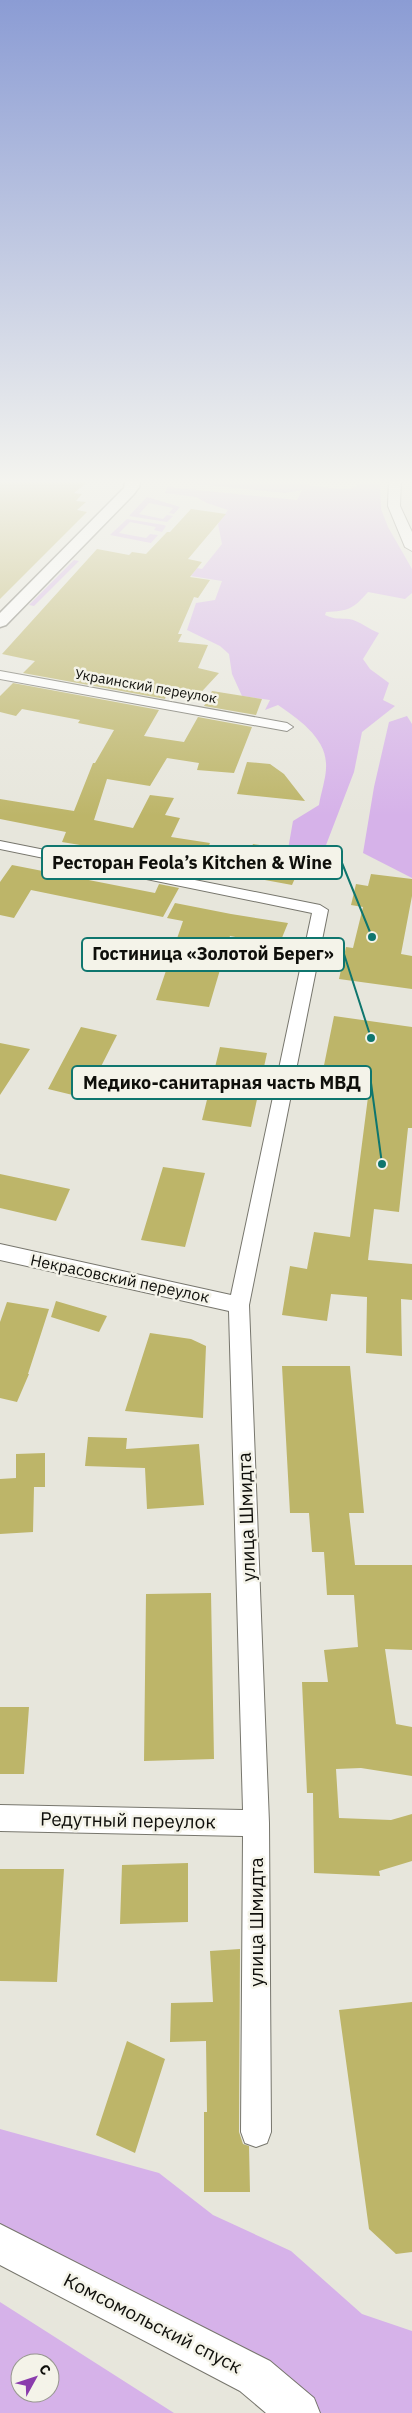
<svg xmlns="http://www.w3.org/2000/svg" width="412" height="2413" viewBox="0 0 412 2413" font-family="'IBM Plex Sans',sans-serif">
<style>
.green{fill:#d6b2e9;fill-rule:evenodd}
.building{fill:#bdb569}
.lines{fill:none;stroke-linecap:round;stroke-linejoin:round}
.minor-casing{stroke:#77766d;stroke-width:2}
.tertiary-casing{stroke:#77766d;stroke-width:2}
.secondary-casing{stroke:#77766d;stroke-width:3}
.minor{fill:#fff;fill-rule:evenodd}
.tertiary{fill:#fff;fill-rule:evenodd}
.secondary{fill:#fff;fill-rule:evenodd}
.labels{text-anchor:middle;stroke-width:5;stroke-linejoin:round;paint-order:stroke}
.far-street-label{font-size:14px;fill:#0f0f0b;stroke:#f4f3e9}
.street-label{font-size:16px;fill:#0f0f0b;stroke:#f4f3e9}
.near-street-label{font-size:19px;fill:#0f0f0b;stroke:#f4f3e9}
.leader{fill:none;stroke:#0f766e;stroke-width:2}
.callout-dot{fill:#0f766e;stroke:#f4f3e9;stroke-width:2}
.callout{fill:#f4f3e9;stroke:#0f766e;stroke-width:2}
.callout-label{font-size:18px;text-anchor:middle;font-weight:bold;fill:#0f0f0b}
</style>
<rect width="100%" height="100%" fill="#e7e6dc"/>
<path class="green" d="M185,478h124l-3,7c13,1 27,4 40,4 16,-1 13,-14 34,-4l1,24 7,18 24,42v24l-7,6 -37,-7c-15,17 -19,19 -42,20l-1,3c10,5 15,3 24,4 9,1 21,11 30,14l-16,26 7,10 19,14 -6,17 12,6 -33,26 -8,40 -41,107 -13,-4 -13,-20 6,-34 26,-16c2,-13 8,-29 7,-42 -1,-26 -29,-45 -48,-58l-13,5 5,-10 -28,-4 -10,-22 -3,-20 -9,-8 -33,-16 9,-27 19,-3 7,-19 -31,-5 6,-8 5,1 20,-25 -4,-20 10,-14 -21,-7 -11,-6 -31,-4 2,-6 130,13 5,-10 -17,3 -88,-9z
M147,497l33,10 -6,7 -5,-1 4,-5 -24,-5 -10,11 24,5 4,-4 6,1 -6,6 -38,-6z
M127,519l37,6 2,1 -4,6 -8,-2 2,-3 -26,-5 -11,11 27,5 4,-4 8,1 -7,8 -41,-8z
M74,560l5,1 -45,45 -5,-1z
M407,716l5,8v154l-49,-25 11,-66 15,-65z
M0,2129l159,44 54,42 78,36 71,63 50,17v82h-113l-299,-169z
M0,2302l174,111h-174zM20,2363h30v30h-30z"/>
<path class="building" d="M0,478h59l27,5 -12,10 8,1 -6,7 10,1 -9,8 10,2 -87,87z
M191,509l35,5 -38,45 14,3 -12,15 20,3 -12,18 -4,-1 -16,37h4l-4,8 30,3 -10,23 21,5 -26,28 -27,-5 -1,3 -142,-26 12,-12 -33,-7 95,-105 32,6 3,-3 14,2 21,-22h3z
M13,683l146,27 -15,26 40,6 14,-25 54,10 -18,46 -37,-3 2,-7 -32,-5 -17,28 -43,-7 -13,41 39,8 17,-33 24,3 -9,17 15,3 -9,19 39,6 -3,7 41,6 5,-12 29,4 -6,14 24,5 -8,18 -102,-19 -5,10 -21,-4 6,-12 -108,-18 4,-10 -66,-13v-20l74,12 19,-48h2l19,-33 -36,-7 2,-3 -58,-11 -6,7 -16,-4v-16z
M212,691l50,8 -6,16 -52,-9z
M247,762l23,2 14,10 21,27 -68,-7z
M12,865l143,28 4,-9 20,4 -16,29 -132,-27 -17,28 -14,-3v-33z
M371,874l41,5v17l-11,58 11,2v33l-73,-10 7,-32 7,1 10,-41 -12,-2 5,-21 12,2z
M175,903l56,11 57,9 -9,22 -49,-9 -21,71 -53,-7 27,-79 -16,-3z
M334,1016l78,11v101h-4l-9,84 -25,-3 -6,51 44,4v36l-11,-1 1,57 -36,-3 1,-56 -36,-3 -4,27 -45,-6 8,-49 17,3 7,-37 36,5 18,-140 -49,-7z
M81,1027l36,8 -32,63 -37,-9z
M0,1043l30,6 -30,46z
M220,1047l47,6 -16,74 -49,-7z
M163,1167l42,6 -20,74 -44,-7z
M0,1174l70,15 -14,32 -56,-13z
M56,1301l51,15 -8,16 -48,-15z
M7,1302l42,7 -21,65h1l-12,28 -17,-4v-76z
M150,1333l41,6 15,7 -3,72 -78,-7z
M282,1366h68l14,147h-15l6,52h57v85l-27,-1 11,75 16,3v49l-51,-8 -25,1 3,49 52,2 21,-6v47l-33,10 1,5 -66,-3 -1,-80h-6l-5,-111h26l-4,-32 34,-3 -4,-52h-27l-3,-43h-12l-3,-39h-19z
M88,1437l39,1 -1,11 73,-5 5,61 -57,4 -2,-41 -60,-2z
M45,1453v34h-11l-1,45 -33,2v-55l16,-1v-24z
M211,1593l3,166 -70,2 2,-167z
M0,1707h29l-5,67h-24z
M188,1863v59l-68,2 2,-59z
M0,1869h64l-7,113 -57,-1z
M240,1949l-1,183 4,12 6,2 1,46h-46v-80h3l-1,-71 -36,1 1,-39 42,-1 -3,-51z
M412,2002v250l-16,2 -27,-25 -30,-219z
M127,2041l38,18 -30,94 -39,-18z"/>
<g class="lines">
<g class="minor-casing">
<path id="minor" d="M0,671l287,52 6,4 -6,4 -287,-52z
M0,841l320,64 8,5 -79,395 20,518 2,309 -4,11 -11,4 -11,-4 -4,-11 2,-296 -243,-5v-26l243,5 -14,-499 -229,-51v-16l231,51 81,-382 -312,-64z"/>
</g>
<g class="tertiary-casing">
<path id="tertiary" d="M389,478h12l-1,28 12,26v19l-7,-4 -17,-41z
M0,2224l270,137 44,37 6,15h-54l-26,-22 -240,-126z"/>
</g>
<g class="secondary-casing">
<path id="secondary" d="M126,478h14l-1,9 -5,7 -128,131 -6,2v-14l124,-125z"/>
</g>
<use href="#minor" class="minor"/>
<use href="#tertiary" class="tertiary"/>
<use href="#secondary" class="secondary"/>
</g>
<linearGradient id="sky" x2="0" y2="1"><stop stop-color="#8b9cd4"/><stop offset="0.59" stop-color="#f4f4ef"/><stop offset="1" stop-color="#f4f4ef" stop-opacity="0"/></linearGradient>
<rect width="412" height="816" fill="url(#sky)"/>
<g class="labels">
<g class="far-street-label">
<text transform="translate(146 686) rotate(10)" y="5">Украинский переулок</text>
</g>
<g class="street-label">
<text transform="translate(120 1278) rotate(12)" y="6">Некрасовский переулок</text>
</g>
<g class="near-street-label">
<text transform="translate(246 1517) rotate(-92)" y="7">улица Шмидта</text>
<text transform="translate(128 1820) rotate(1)" y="7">Редутный переулок</text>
<text transform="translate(256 1922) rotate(-90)" y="7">улица Шмидта</text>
<text transform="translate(153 2323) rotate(27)" y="7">Комсомольский спуск</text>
</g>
</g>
<path class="leader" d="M372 937L342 863M371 1038L344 954M382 1164L371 1083"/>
<g class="callout-dot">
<circle cx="372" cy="937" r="5"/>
<circle cx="371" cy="1038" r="5"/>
<circle cx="382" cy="1164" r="5"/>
</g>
<g class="callout">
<rect x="42" y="846" width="300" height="33" rx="5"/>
<rect x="82" y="938" width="262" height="33" rx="5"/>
<rect x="72" y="1066" width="299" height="33" rx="5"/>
</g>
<g class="callout-label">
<text x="192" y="869">Ресторан Feola’s Kitchen &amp; Wine</text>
<text x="213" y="960">Гостиница «Золотой Берег»</text>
<text x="222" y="1089">Медико-санитарная часть МВД</text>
</g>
<g transform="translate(35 2378) rotate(50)"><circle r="24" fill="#f4f3e9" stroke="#989890"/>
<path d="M0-4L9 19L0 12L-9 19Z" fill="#8a3cad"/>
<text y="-8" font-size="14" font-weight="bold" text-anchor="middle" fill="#0f0f0b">С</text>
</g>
</svg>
